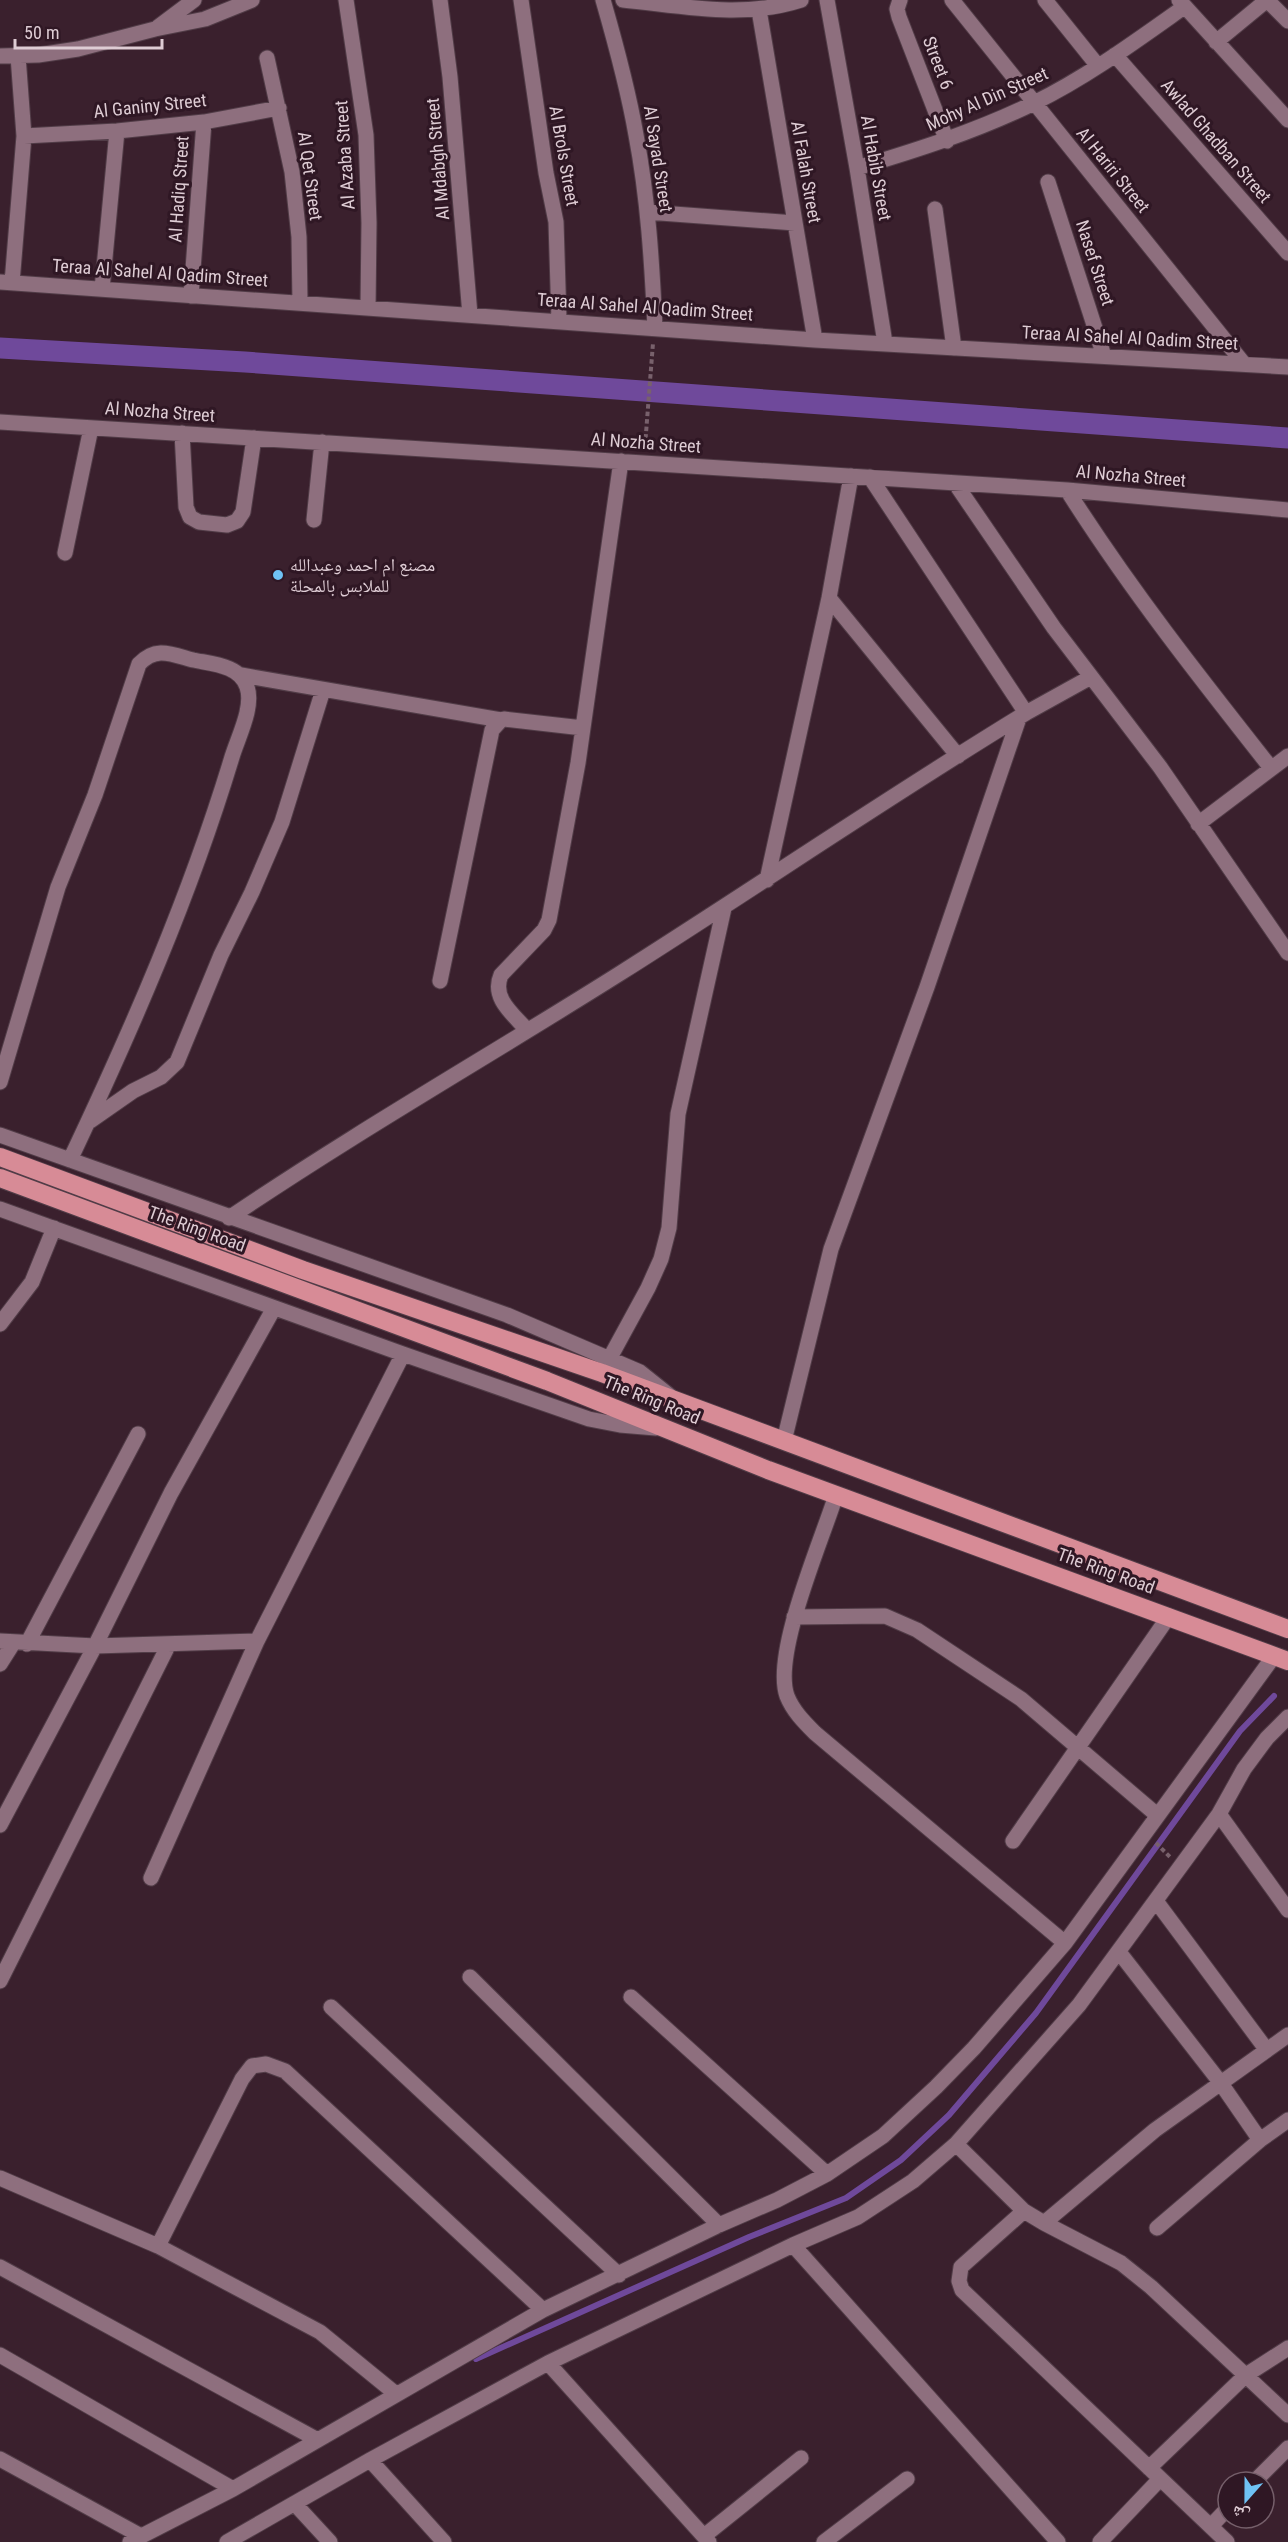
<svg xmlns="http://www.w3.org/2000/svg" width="1288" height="2542" viewBox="0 0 1288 2542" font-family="'Roboto Condensed','Noto Naskh Arabic',sans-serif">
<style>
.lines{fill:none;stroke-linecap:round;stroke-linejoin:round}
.stream{stroke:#6f499b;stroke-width:6}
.canal{stroke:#6f499b;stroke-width:21}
.minor-casing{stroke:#513c47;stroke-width:17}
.highway-casing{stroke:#513c47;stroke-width:20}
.path{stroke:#78616c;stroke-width:4;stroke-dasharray:4.5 3;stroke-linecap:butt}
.minor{stroke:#8e6f7e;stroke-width:15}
.highway{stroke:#d78b96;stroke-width:18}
.poi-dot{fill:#6fc2f4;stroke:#2f1724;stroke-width:2}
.labels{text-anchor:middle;stroke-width:6;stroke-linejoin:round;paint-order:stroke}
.street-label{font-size:18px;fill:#deccd4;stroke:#2f1724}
.poi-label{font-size:18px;fill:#deccd4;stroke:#2f1724;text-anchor:start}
</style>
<rect width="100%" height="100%" fill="#3a202d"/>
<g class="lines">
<path class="stream" d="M476,2359l273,-122 97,-39 55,-38 48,-45 87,-102 204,-282 34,-35"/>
<path class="canal" d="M0,348l245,14 1043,76"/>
<g class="minor-casing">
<path id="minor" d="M346,0l20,135 3,88 -1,85
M440,0l10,77 20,238
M521,0l25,173 10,49 3,98
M603,0c13,45 25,89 33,135 12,63 16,128 19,193
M623,0c61,6 119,19 178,0
M827,0l30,168 28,175
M900,0l-3,9 2,8 48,124
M952,0l292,364
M1045,0l53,66
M1179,0l109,120
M1267,0l21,21
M759,10l56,330
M158,27l36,-27
M1216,42l51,-42
M1115,55l173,198
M0,56l38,-1 40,-6 77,-20 50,-10 47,-19
M267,58l25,114 7,65 1,65
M24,136l93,-5 87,-9 75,-14
M857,168c60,-18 120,-37 177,-65 53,-26 102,-62 150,-96
M1048,182l56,174
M935,209l19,139
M647,212l148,11
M0,282l815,58 473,27
M12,283l12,-147 -6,-80
M102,289l15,-158
M191,296l13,-174
M0,422l1067,68 221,20
M182,433l4,74 4,10 9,5 28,3 10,-4 6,-9 11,-74
M870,477l156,236 65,-36
M955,483l99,145 106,139 128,186
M1067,490c62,98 133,188 204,278
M314,520l8,-78
M65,553l26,-125
M829,598l129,158
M241,675l260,45
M1198,824l90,-68
M767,880l62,-282 22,-122
M440,981l52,-251 9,-10 3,-1 79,9
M527,1030c-14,-16 -36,-32 -26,-55l43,-45 5,-10 29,-157 43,-302
M0,1082l58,-195 37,-92 44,-131c17,-18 32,-10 54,-4 19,4 47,5 54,27 7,20 -9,50 -15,70 -42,139 -100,272 -162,403
M90,1121l43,-30 28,-14 16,-15 44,-107 31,-63 30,-70 41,-132
M0,1135l507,180 133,57 30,24
M0,1209l403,145 186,65 31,6 36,3
M229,1218c127,-86 260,-162 390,-244 136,-86 269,-177 407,-261
M0,1324l32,-42 22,-54
M606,1365l42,-77 13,-29 8,-31 9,-114 46,-206
M784,1441l47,-192 96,-262 92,-269
M836,1495c-14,45 -64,159 -49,201 6,15 17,26 28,37l250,210
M794,1617l91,-1 32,14 104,69 136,116
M0,1641l95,5 162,-5
M27,1644l111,-210
M0,1664l14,-22
M1219,1814l69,96
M0,1825l95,-179 76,-153 103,-185
M1013,1841l156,-225
M151,1878l106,-237 146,-287
M1156,1901l110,148
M1119,1952l101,130 40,58 -103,88
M470,1977l249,248
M0,1981l169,-337
M631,1997l196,177
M331,2007l288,268
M1260,2140l28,-20
M956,2144l68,67 20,12 111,-93 133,-95
M0,2178l158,68 162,86 76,62
M1024,2211l-63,56 -2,14 3,9 265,252
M1044,2223l77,40 30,24 137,128
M793,2245l265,297
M158,2246l84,-167 10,-13 14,-2 19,7 258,239
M0,2267l316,172
M0,2355l233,134
M548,2363l161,179
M0,2459l141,77
M370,2460l74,82
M1149,2468l97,-93 42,-27
M1254,2482l34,-34
M295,2504l35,38
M1211,2526l17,-18
M704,2536l97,-78
M130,2542l103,-53 310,-179 176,-85 58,-25 50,-26 56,-38 53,-49 38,-39 91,-105 209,-287
M227,2542l143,-82 178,-97 245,-118 65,-28 55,-36 43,-37 123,-139 140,-191 25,-45 23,-31 21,-21
M824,2542l83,-63
M1100,2542l60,-63"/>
</g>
<g class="highway-casing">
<path id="highway" d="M0,1157l303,113 299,103 686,256
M0,1178l547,203 221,89 520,191"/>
</g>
<path class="path" d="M645,446l8,-103
M1156,1843l14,14"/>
<use href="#minor" class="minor"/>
<use href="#highway" class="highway"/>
</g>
<circle class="poi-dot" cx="278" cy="575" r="6"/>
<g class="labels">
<g class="street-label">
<text transform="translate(938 63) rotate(69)" y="6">Street 6</text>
<text transform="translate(987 99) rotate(-24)" y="6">Mohy Al Din Street</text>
<text transform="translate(150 106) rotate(-6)" y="6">Al Ganiny Street</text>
<text transform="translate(1216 141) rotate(49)" y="6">Awlad Ghadban Street</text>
<text transform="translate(345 155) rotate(-94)" y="6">Al Azaba Street</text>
<text transform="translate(564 156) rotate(80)" y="6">Al Brols Street</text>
<text transform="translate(438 159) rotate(-95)" y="6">Al Mdabgh Street</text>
<text transform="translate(658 159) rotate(81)" y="6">Al Sayad Street</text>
<text transform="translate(876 168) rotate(80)" y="6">Al Habib Street</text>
<text transform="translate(1113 170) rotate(51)" y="6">Al Hariri Street</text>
<text transform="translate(806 172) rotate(80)" y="6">Al Falah Street</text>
<text transform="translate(310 176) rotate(82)" y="6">Al Qet Street</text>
<text transform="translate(179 189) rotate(-86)" y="6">Al Hadiq Street</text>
<text transform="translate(1095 263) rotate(72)" y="6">Nasef Street</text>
<text transform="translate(160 273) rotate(4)" y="6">Teraa Al Sahel Al Qadim Street</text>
<text transform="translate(645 307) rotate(4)" y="6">Teraa Al Sahel Al Qadim Street</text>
<text transform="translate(1130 338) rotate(3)" y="6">Teraa Al Sahel Al Qadim Street</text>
<text transform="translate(160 412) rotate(4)" y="6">Al Nozha Street</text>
<text transform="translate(646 443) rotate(4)" y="6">Al Nozha Street</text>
<text transform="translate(1131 476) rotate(5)" y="6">Al Nozha Street</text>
<text transform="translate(197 1229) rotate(20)" y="6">The Ring Road</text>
<text transform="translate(652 1400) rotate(22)" y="6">The Ring Road</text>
<text transform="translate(1106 1571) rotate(20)" y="6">The Ring Road</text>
</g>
<g class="poi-label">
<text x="290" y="571">مصنع ام احمد وعبدالله<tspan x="290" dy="21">للملابس بالمحلة</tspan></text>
</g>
</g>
<g transform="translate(1246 2500) rotate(201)"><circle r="28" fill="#2f1724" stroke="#755f6a" stroke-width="1.5"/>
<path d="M0-4.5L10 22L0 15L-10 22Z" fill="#6fc2f4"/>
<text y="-9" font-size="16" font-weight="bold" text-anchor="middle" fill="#deccd4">ش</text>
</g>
<path d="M15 39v9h147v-9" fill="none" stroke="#deccd4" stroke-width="3"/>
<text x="24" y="39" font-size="18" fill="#deccd4" stroke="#2f1724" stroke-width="4.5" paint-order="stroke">50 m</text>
</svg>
